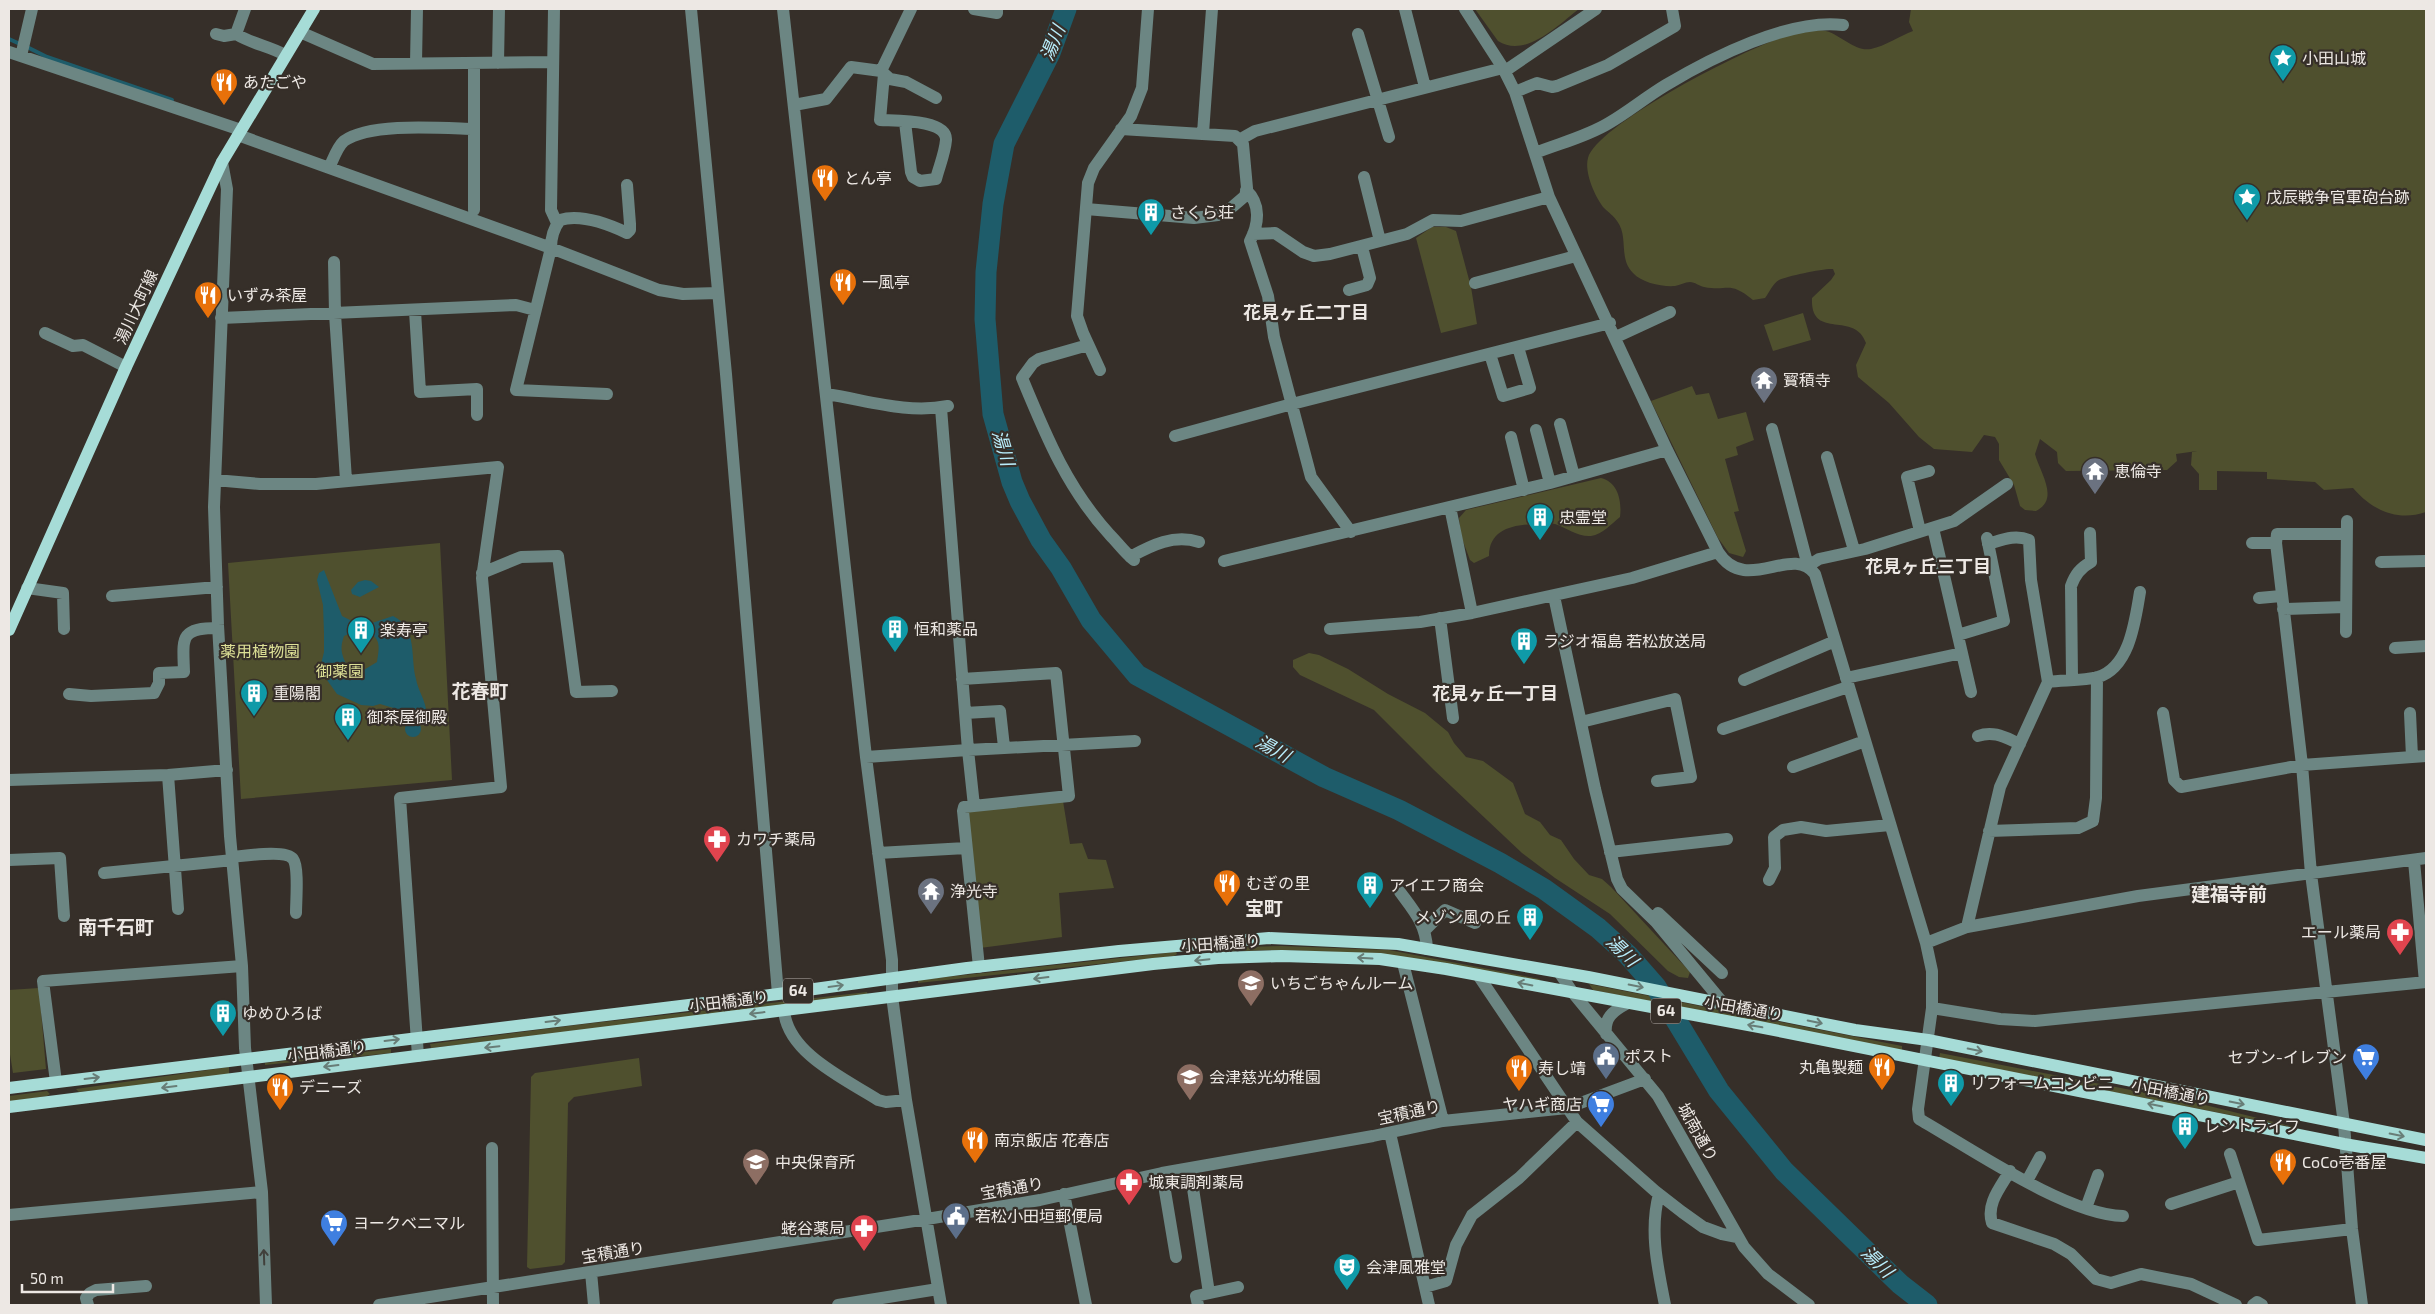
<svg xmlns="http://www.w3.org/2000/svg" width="2435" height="1314" viewBox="0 0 2435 1314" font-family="'Exo 2','Noto Sans JP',sans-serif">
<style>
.green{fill:#4f502e}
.water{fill:#1e5c6a}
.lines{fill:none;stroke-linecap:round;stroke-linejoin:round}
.stream{stroke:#1e5c6a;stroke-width:4}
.river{stroke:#1e5c6a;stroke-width:21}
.minor{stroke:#6c8683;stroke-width:12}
.major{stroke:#a6dcd7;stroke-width:12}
.oneway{stroke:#687d77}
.oneway2{stroke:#41403b}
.labels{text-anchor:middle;stroke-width:4.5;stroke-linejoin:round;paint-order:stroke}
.shield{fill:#362f29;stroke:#b6b0ac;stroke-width:1}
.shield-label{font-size:15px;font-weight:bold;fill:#ede8e4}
.poi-label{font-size:16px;fill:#ede8e4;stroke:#362f29;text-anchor:start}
.street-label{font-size:16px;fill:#ede8e4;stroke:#362f29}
.park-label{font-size:16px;fill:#dde096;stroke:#362f29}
.water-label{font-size:18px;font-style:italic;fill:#b9eefc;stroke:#362f29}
.neighbourhood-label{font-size:18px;font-weight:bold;fill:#ede8e4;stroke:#362f29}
.quarter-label{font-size:19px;font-weight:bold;fill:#ede8e4;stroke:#362f29}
</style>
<rect width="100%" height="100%" fill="#362f29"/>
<path class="green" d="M1475,9h104c-20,15 -53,50 -81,32z
M1911,9h515v503c-29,10 -54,-2 -73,-24l-29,2 -9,-8 -48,-3v-7l-50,-1v19h-18v-16l-8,-9 1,-13 5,-1 -21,3 1,7 -10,9 -101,1 -8,-8 -1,-11 -17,-13 -5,15c5,19 25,45 1,57l-11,-1 -5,-4 -6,-21 -15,-25v-16l-4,-7 -11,-2 -12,17 -38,-3 -15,-12 -30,-34 -31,-26 -2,-12 10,-22c-11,-33 -56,-2 -54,-45l19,-18 4,-6 -2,-5c-8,-1 -46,7 -54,11 -6,3 -10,13 -14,18l-12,2c-25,-20 -24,-8 -49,-13 -5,-1 -9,-5 -14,-5 -5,0 -10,3 -15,4 -13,1 -33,-3 -42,-13 -15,-15 -4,-36 -16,-52 -3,-5 -9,-9 -13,-13 -9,-11 -20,-36 -16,-50 9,-34 164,-113 201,-123 10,-3 27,-6 37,-4 15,4 29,21 45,18 14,-3 29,-13 42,-18l-4,-9z
M1432,227h14l10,4 15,56 6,37 -36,9 -25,-95z
M1803,313l8,27 -38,11 -9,-26z
M1692,386l4,9 13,-2 9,26 28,-7 8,28 -18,7 2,8 -13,4 14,52 -5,1 12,39 -3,6 -14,-4 -11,-15 -67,-137z
M1601,478c17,4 21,23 19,39 -9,7 -17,17 -29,19 -13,1 -24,-8 -36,-12 -5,-1 -10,0 -15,0 -22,0 -51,3 -51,32l-15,7 -4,-3 -9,-24 -2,-18 7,-8z
M440,543l12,237 -211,19 -13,-236z
M1309,653l10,2 29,14 40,25 37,19 23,19 6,11 12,14 17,4 30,22 12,31 15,8 10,13 11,5 13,19 15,16 13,4 9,8 79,85 -2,6 -9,-1 -11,-6 -58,-57 -55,-36 -33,-25 -88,-83 -60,-60 -74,-35 -7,-8v-7z
M1063,801l7,43 12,-1 6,16 18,1 8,28 -55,5 3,44 -82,11 -13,-138z
M1282,946l107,4 151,29 -1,2 -200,-29 -63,-2 -65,2 -2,-2 1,-2z
M1176,952l1,2 -3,2 -256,27v-3z
M1589,984l313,62v5l-309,-61z
M39,988l7,81 -33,4 -4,-25v-58z
M867,992l1,4 -437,52 -1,-4 146,-19z
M391,1049v4c-42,5 -84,7 -126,12v-2z
M1940,1053l253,49 109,27 -363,-71z
M639,1058l3,28 -68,11 -6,6 -3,159 -3,3 -32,4 -3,-2 4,-190 4,-4z
M229,1067v8l-150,17 -3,-3z
M47,1091l3,3 -3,2 -38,6v-6z"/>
<path class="water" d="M324,570l18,46 18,9 -1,4 -15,7c-4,11 -3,17 2,28l16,7 15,-9c3,-18 4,-25 -15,-33l1,-3 30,-10c25,12 17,41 23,63 2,11 8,19 10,30l-12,5 -34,-10 -7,2 -12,-1 -24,-11 -10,-14 -6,-16 3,-12v-19l-1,-28 -6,-25 2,-7z
M365,580l6,1 8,6 -19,10 -8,-3 -1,-4 7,-8z
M405 729a8 8 0 1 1 16 0a8 8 0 1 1-16 0Z"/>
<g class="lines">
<path class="stream" d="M9,39l11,5
M27,47l20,10 125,43"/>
<path class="river" d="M1066,9l-16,44 -46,91 -11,60 -7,68 -1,47 8,95 19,68 8,19 21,39 20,28 30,52 46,55 187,102 75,33 101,53 44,26 54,39 30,27 28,32 63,104 65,80 116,113 27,21"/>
<path class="minor" d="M554,9l-3,201 6,13
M691,9l35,365 52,620
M783,9l83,748 26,203v36l14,104 35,205
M974,9l23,4v-4
M1405,9l20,78
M1465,9l38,59 12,24 34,105 118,253 51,102c28,44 74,-9 97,22l111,369 6,28v37l-14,101 1,10c51,29 148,96 204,97
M300,32l73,32 179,-2
M216,34l8,2 12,-2c16,10 33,12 49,21
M236,34l9,-25
M1358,34l31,103
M9,52l232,78
M21,56l11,-47
M416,63l1,-54
M498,63l1,-54
M881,71l30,-62
M1505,71l91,-62
M884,74l-4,46c15,1 67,-1 66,20 -1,13 -7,27 -10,39l-16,2 -7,-4 -2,-5 -6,-50
M1515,92l22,-9 15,4 5,-1 51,-21 67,-39 -3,-17
M794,105l32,-6 25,-32 30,4 9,8 16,3 30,16
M1203,133l9,-124
M238,135l313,113 108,42 24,4 35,-1
M1239,140l16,-9 248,-63
M1535,153c25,-10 51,-16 74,-30 19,-11 37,-26 57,-38 45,-27 124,-67 177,-60
M222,162l5,27 -13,318 4,118 12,211 12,130 3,82 17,144 4,113
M329,168c4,-8 8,-21 15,-27 26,-19 98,-13 130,-12
M1364,177l16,64
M1246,190c15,14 13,34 4,51l18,55 6,41 37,140 40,55
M1086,209l108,9 24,-3 13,-7 14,-12 2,-8 -4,-44 -8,-8 -114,-7
M474,210v-147
M1253,234l22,-1 28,19 11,4 16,-2 77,-20 26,-14 28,1 88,-24
M334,262l1,52 11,166
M1475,283l101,-27
M1349,290l18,-5 3,-7 -8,-31
M415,311l5,81 57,-3v26
M221,318l295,-13 19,5
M45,333l28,13 10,-1 43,22
M1616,337l54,-25
M1088,345l-49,14 -6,4 -11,15c24,58 45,110 88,157 8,8 15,18 24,25
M1490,354l13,42 27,-8 -12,-41
M1100,370l-17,-37 -6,-17 11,-133 6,-15 37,-52 11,-28 6,-79
M607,394l-91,-4 35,-142c0,-11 2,-19 9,-28 20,-6 48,4 67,13l3,-3v-6l-3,-39
M826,394c41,6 80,20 122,12
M941,408l27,342 167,-9
M1560,424l14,52
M1772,429l36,137 11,-7 46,-10 89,-28 53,-37
M1536,430l14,53
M1175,436l117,-32 318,-81
M1511,437l13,53
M1827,457l27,93
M215,480l45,4h56l182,-17 -16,111 19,209 -101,11 18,258
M1450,507l22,106
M1933,528l38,164
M1920,531l-13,-54 22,-6
M2346,534h-69l-1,9 26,222 9,109 33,250 8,105 10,76
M2252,543h24
M1988,544c14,-4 27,-10 41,-4l2,40 17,102
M1130,557c22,-12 44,-23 69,-15
M1224,561l326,-78 117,-33
M2381,562l45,-1
M482,573l39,-16 37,-1 18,136 36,-1
M27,588l36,5 1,36
M112,596l105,-9
M1554,596l41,193 22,90 5,10 34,33 67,81
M2259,598l22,-2
M2283,609l62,-2
M1440,618l13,100
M1330,629l90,-7 52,-9 160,-35 86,-26
M2346,632l1,-111
M1958,635l46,-14 -17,-83
M2395,648l31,-2
M1846,678l116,-25
M2072,678l-1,-92c4,-11 9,-18 20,-24l-1,-29
M962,679l94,-6 13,123 -105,11 -1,4 16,156
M1744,680l91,-39
M69,694l22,2 63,-3 5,-10v-10l25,-1c-1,-34 -5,-44 34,-44
M965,713l35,-2 4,36
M2163,713l11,67 7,7 121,-22 124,-9
M2410,713l2,44
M1581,722l94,-23 16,78 -34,4
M1723,729l125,-42
M1978,736c16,-6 28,2 42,8
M866,757l102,-7 6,56
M1793,767l72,-26
M168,775l10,134
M9,780l159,-5 59,-5
M1989,831l89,-3 15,-7 3,-23 1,-121
M1610,852l117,-13
M878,853l88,-5
M232,857c12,-1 54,-8 61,2 6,8 3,42 3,54
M9,860l51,-2 4,58
M2414,861l11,121
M104,873l129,-13
M1769,880l6,-12 -1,-31 9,-7 18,-3 25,4 64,-6
M1400,892c14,19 26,32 27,57
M1658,913l64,60
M1967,927l171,-31 288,-38
M1425,930l20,-20 30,13
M1926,943l41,-16 33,-140 48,-105c15,-2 35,-1 50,-5 32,-10 37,-56 42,-85
M1403,963l40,158
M1559,972l14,21 85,103 86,151 24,27 41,31
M1478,975l99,147 78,69 27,21 21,15 19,7 15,3
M1932,1008l68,11 35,2 391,-39
M784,1010c3,43 61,69 94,90l8,2 20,-2
M1606,1034c-2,-16 7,-23 20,-30
M56,1082l-13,-101 199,-15
M1390,1133l39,172
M492,1148l1,157
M2230,1154l28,86 94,-11
M1190,1169l19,124
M2010,1171c-10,17 -24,33 -18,52l62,21 17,10 25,25 15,4 30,-9 50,10 45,21
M1162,1173l14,84
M2027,1181l13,-24
M1064,1194l22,111
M1659,1194c-10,37 -1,75 6,111
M2171,1204l68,-22
M2086,1208l12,-33
M9,1215l253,-23
M591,1272l3,33
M1425,1287l21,-6 10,-36 16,-30 47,-37 58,-56
M88,1305l-2,-7 4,-5 6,-3 50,-4
M379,1305l548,-86 113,-19 122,-27 211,-37 70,-15 124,-13 78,-29
M838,1305l100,-16
M1198,1305l-2,-9 42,-9
M2253,1305l4,-3 5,3"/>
<path class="major" d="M9,630l117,-263 96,-205 92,-153
M9,1088l769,-94 189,-26 152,-17 150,-13 129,6 190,33 267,53 73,10 498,100
M9,1107l1144,-143 65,-6 64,-2 98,3 66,10 313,58 585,117 82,14"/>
</g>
<defs><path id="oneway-shaft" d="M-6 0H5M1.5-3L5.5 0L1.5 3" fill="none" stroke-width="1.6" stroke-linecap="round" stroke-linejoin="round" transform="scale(1.25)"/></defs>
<g class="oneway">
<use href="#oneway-shaft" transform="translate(1365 958) rotate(-177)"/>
<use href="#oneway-shaft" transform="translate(1202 960) rotate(174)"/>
<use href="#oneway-shaft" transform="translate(1041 978) rotate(173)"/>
<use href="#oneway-shaft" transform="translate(1525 984) rotate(-169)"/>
<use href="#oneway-shaft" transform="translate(836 986) rotate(-8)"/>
<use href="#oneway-shaft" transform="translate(1636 986) rotate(11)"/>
<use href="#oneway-shaft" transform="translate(757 1013) rotate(173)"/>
<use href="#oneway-shaft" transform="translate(553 1021) rotate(-7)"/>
<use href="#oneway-shaft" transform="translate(1815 1022) rotate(12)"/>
<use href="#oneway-shaft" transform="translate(1755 1026) rotate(-170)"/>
<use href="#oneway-shaft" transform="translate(392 1040) rotate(-7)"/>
<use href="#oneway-shaft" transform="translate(492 1047) rotate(174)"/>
<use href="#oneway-shaft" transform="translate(1975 1050) rotate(11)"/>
<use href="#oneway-shaft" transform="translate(331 1066) rotate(173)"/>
<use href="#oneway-shaft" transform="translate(92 1078) rotate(-7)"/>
<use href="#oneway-shaft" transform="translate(169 1087) rotate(173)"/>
<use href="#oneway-shaft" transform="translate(2237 1103) rotate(11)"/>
<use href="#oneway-shaft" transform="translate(2155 1105) rotate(-169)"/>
<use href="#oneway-shaft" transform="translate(2397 1135) rotate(11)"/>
</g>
<use class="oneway2" href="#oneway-shaft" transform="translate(264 1257) rotate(-92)"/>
<defs>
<g id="sight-pin" transform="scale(1.4375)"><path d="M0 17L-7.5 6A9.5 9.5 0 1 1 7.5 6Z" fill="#0f9aa8" stroke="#362f29"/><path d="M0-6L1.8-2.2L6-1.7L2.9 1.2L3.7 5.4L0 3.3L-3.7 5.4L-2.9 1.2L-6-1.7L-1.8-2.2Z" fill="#fff"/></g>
<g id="restaurant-pin" transform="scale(1.4375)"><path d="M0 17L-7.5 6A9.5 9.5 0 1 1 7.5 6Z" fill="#e8710a" stroke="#362f29"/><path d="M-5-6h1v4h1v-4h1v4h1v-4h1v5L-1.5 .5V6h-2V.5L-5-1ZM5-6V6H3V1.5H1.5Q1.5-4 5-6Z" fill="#fff"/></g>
<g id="building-pin" transform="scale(1.4375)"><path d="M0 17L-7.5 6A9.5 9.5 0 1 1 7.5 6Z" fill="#0f9aa8" stroke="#362f29"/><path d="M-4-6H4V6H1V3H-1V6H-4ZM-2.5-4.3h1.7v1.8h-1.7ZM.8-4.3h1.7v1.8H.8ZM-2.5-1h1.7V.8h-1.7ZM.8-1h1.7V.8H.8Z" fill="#fff"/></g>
<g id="temple-pin" transform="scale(1.4375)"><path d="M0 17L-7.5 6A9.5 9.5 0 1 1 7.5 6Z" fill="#6b7280" stroke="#362f29"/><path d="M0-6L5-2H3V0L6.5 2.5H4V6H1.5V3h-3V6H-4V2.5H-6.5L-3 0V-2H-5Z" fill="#fff"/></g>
<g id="pharmacy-pin" transform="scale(1.4375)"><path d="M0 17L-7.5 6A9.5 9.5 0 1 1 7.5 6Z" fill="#e0444e" stroke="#362f29"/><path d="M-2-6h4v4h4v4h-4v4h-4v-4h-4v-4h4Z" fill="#fff"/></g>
<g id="school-pin" transform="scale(1.4375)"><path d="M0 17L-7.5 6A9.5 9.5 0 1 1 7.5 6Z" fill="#8d6e63" stroke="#362f29"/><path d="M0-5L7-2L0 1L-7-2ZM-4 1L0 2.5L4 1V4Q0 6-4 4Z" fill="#fff"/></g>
<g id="civic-pin" transform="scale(1.4375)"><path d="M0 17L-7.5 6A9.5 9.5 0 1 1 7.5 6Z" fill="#5c6f8a" stroke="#362f29"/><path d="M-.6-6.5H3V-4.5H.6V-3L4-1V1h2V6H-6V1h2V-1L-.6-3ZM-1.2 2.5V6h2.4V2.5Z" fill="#fff"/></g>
<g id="supermarket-pin" transform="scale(1.4375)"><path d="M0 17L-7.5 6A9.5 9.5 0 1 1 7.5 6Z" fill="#3f7fe0" stroke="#362f29"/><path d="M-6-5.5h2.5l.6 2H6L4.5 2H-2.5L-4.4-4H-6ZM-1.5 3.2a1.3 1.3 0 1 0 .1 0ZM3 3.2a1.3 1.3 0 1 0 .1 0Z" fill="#fff"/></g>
<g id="theatre-pin" transform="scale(1.4375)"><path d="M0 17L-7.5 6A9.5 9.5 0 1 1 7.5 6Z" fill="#0f9aa8" stroke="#362f29"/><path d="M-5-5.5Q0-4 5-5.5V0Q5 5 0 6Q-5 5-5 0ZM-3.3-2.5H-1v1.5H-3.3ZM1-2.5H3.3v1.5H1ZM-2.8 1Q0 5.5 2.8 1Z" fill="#fff"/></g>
</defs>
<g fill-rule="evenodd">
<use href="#sight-pin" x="2283" y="58"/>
<use href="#restaurant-pin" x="224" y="82"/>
<use href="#restaurant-pin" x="825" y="178"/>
<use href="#sight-pin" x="2247" y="197"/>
<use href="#building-pin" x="1151" y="212"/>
<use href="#restaurant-pin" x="843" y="282"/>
<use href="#restaurant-pin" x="208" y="295"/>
<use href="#temple-pin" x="1764" y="380"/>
<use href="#temple-pin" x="2095" y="471"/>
<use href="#building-pin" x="1540" y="517"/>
<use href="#building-pin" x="895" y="629"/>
<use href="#building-pin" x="361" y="630"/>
<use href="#building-pin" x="1524" y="641"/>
<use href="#building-pin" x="254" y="693"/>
<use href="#building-pin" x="348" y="717"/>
<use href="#pharmacy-pin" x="717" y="839"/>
<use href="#restaurant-pin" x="1227" y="883"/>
<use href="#building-pin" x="1370" y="885"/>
<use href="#temple-pin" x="931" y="891"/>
<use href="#building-pin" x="1530" y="917"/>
<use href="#pharmacy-pin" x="2400" y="932"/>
<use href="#school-pin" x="1251" y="983"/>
<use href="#building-pin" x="223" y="1013"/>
<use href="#civic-pin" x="1606" y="1056"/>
<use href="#supermarket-pin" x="2366" y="1057"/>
<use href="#restaurant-pin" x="1882" y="1067"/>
<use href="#restaurant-pin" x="1519" y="1068"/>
<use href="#school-pin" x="1190" y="1077"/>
<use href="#building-pin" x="1951" y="1083"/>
<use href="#restaurant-pin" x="280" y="1087"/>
<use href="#supermarket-pin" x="1601" y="1104"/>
<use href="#building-pin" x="2185" y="1126"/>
<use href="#restaurant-pin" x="975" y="1140"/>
<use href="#school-pin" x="756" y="1162"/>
<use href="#restaurant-pin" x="2283" y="1162"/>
<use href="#pharmacy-pin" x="1129" y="1182"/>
<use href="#civic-pin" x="956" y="1216"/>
<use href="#supermarket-pin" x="334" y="1223"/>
<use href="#pharmacy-pin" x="864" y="1228"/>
<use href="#theatre-pin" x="1347" y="1267"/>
</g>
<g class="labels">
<g class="shield">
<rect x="783" y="978.5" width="30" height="25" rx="4"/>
<rect x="1651" y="998.5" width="30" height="25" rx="4"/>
</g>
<g class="shield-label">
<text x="798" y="996">64</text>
<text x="1666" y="1016">64</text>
</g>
<g class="poi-label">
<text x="2302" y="64">小田山城</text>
<text x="243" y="88">あたごや</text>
<text x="844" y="184">とん亭</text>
<text x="2266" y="203">戊辰戦争官軍砲台跡</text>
<text x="1170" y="218">さくら荘</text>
<text x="862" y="288">一風亭</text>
<text x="227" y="301">いずみ茶屋</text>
<text x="1783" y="386">寳積寺</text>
<text x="2114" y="477">恵倫寺</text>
<text x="1559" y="523">忠霊堂</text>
<text x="914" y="635">恒和薬品</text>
<text x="380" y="636">楽寿亭</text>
<text x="1543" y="647">ラジオ福島 若松放送局</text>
<text x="273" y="699">重陽閣</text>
<text x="367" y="723">御茶屋御殿</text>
<text x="736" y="845">カワチ薬局</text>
<text x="1246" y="889">むぎの里</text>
<text x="1389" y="891">アイエフ商会</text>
<text x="950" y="897">浄光寺</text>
<text x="1511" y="923" text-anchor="end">メゾン風の丘</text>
<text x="2381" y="938" text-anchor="end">エール薬局</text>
<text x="1270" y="989">いちごちゃんルーム</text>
<text x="242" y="1019">ゆめひろば</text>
<text x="1625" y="1062">ポスト</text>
<text x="2347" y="1063" text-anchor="end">セブン-イレブン</text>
<text x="1863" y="1073" text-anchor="end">丸亀製麺</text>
<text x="1538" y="1074">寿し靖</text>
<text x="1209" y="1083">会津慈光幼稚園</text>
<text x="1970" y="1089">リフォームコンビニ</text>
<text x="299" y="1093">デニーズ</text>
<text x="1582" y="1110" text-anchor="end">ヤハギ商店</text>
<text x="2204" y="1132">レントライフ</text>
<text x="994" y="1146">南京飯店 花春店</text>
<text x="775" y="1168">中央保育所</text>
<text x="2302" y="1168">CoCo壱番屋</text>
<text x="1148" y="1188">城東調剤薬局</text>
<text x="975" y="1222">若松小田垣郵便局</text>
<text x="353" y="1229">ヨークベニマル</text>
<text x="845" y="1234" text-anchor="end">蛯谷薬局</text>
<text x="1366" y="1273">会津風雅堂</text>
</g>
<g class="street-label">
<text transform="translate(136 307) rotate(-65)" y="6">湯川大町線</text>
<text transform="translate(1221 943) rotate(-4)" y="6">小田橋通り</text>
<text transform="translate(729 1001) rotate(-7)" y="6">小田橋通り</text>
<text transform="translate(1744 1008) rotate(10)" y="6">小田橋通り</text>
<text transform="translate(327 1051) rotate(-7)" y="6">小田橋通り</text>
<text transform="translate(2171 1092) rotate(11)" y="6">小田橋通り</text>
<text transform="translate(1409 1112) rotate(-12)" y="6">宝積通り</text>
<text transform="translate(1698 1132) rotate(61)" y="6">城南通り</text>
<text transform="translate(1012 1188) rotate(-10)" y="6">宝積通り</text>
<text transform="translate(613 1252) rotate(-9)" y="6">宝積通り</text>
</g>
<g class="park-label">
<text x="260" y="657">薬用植物園</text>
<text x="340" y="677">御薬園</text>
</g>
<g class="water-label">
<text transform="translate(1053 43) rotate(-68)" y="6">湯川</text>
<text transform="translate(1003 448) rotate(74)" y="6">湯川</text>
<text transform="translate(1273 749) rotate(29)" y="6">湯川</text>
<text transform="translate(1622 951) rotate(44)" y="6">湯川</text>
<text transform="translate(1877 1262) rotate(44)" y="6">湯川</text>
</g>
<g class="neighbourhood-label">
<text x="1306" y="319">花見ヶ丘二丁目</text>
<text x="1928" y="573">花見ヶ丘三丁目</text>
<text x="1495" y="700">花見ヶ丘一丁目</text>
</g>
<g class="quarter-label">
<text x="480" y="698">花春町</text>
<text x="2229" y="901">建福寺前</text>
<text x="1264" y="915">宝町</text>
<text x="116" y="934">南千石町</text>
</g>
</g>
<rect width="2435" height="1314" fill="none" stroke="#ede8e4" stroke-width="20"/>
<path d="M22 1284v8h91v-8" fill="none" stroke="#ede8e4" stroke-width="2.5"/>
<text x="30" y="1284" font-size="15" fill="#ede8e4" stroke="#362f29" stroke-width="4" paint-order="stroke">50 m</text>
</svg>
